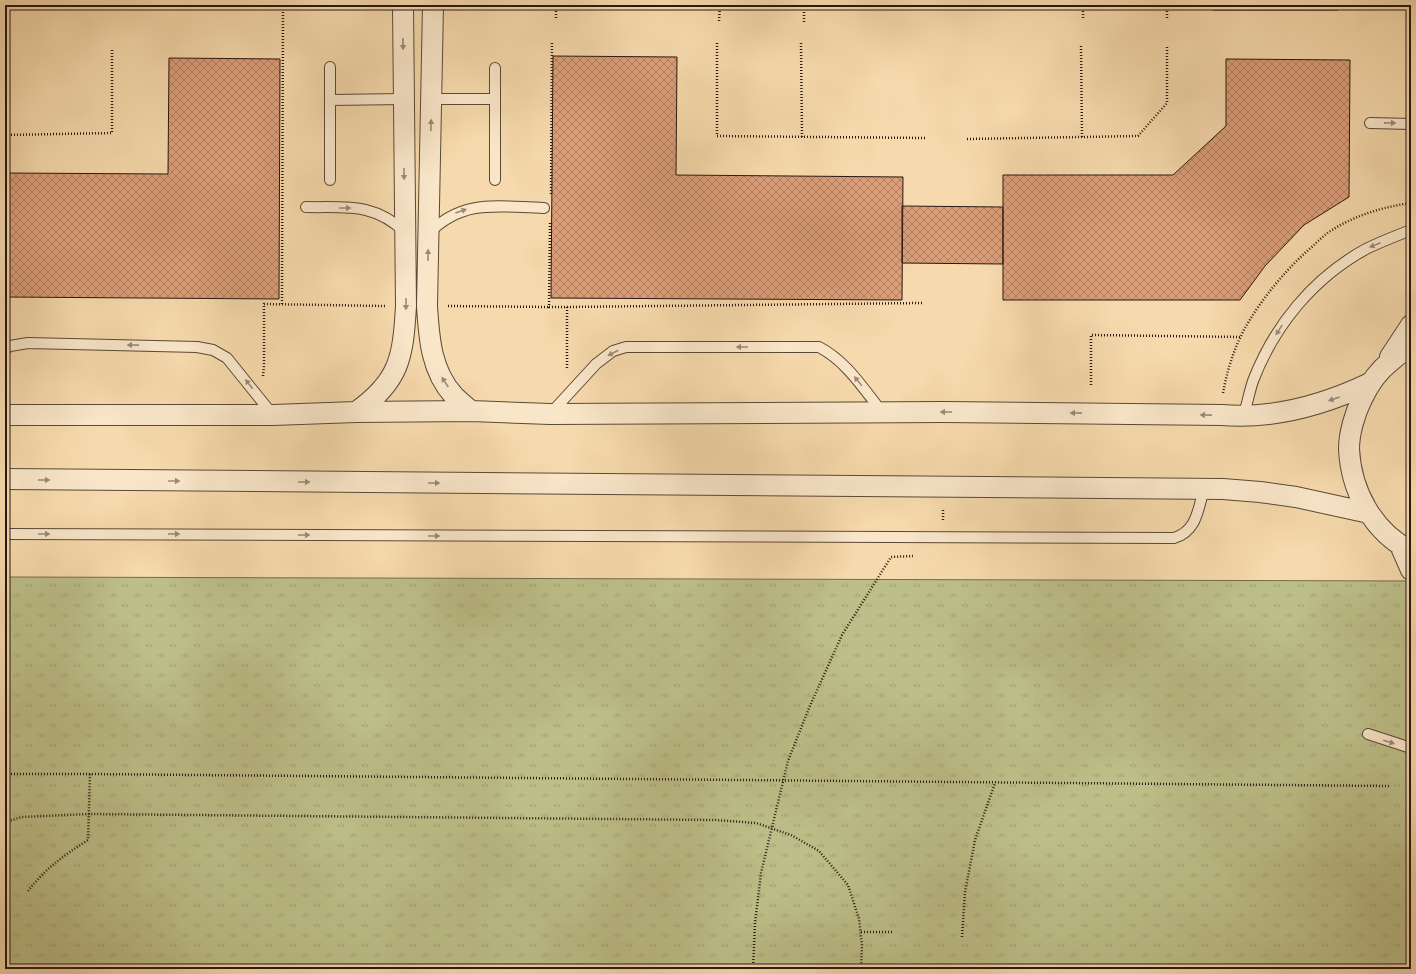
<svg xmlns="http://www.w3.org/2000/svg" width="1416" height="974" viewBox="0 0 1416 974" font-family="Vollkorn,serif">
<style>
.park{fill:url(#park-tufts);stroke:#726c4e}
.building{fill:url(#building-cross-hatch);stroke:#261812}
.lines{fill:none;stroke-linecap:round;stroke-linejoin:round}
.lane-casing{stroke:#5a4838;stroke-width:12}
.street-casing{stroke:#5a4838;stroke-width:22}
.path{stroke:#261812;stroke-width:2.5;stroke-dasharray:1 2;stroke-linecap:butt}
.lane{stroke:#f9e6c9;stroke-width:10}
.street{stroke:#f9e6c9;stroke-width:20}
.oneway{fill:#9a8977}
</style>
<defs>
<pattern id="park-tufts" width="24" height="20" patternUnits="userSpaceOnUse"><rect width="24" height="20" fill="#bdbf89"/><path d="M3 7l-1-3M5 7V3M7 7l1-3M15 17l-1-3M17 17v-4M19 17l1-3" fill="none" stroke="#a2a375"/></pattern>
<pattern id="building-cross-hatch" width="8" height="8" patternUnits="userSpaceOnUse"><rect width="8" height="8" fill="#db9e79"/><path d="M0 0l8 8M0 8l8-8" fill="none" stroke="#b18062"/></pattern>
</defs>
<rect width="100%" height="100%" fill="#f6d9ac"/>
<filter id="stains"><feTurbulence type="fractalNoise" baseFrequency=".005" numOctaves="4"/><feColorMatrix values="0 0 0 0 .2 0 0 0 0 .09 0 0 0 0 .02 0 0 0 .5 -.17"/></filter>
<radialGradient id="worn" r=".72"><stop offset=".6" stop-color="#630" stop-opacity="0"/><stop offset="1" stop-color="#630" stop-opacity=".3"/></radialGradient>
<path class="park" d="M5,577l1406,4v388h-1406z"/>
<path class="building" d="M1213,5h125v5h-125z
M553,56l124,1 -1,118 227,2 -1,123 -351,-2z
M169,58l111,1 -1,240 -274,-2v-124l163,1z
M1226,59l124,1 -1,137 -45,28 -39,41 -25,34h-237v-125h170l53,-49z
M902,206l101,1v57l-101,-1z"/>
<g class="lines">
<g class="lane-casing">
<path id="lane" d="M330,67v113
M495,68v112
M432,99h63
M330,100l74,-1
M1370,123l41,1
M306,207c40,1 67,-5 99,25
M429,233c35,-35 70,-26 115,-25
M5,349l5,-3 18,-3 169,4 16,3 14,8 46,57
M551,413l45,-49 17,-13 13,-4h193c27,14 44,41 63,65
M1243,417c4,-12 6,-24 10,-36 21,-55 60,-103 113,-132 14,-7 30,-13 45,-19
M5,534l1169,4c23,-7 24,-29 30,-49
M1368,734l43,14"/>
</g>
<g class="street-casing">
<path id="street" d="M433,5l-6,301c2,32 4,65 27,90 5,5 11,10 17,15
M1411,347c-7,3 -14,9 -20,14 -13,10 -22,23 -29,38 -7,14 -13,34 -13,50 2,42 24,83 62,102
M1390,357l21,-32
M356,412c44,-31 47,-55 50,-106l-3,-301
M5,415h268l83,-3 115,-1 79,3 393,-2 279,3c51,4 102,-10 148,-32
M5,479l1218,10 37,3 36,5 73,16
M1400,545l11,25"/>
</g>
<path class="path" d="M556,5v15
M1083,5v14
M1167,5v14
M111,7v-2
M719,21l1,-16
M804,22v-17
M717,43v93l208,2
M801,43l1,94
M1081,46l1,91
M5,135l107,-2v-83
M967,139l171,-3 29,-33v-57
M551,194l1,-153
M550,223l-1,84h18v62
M282,304l1,-299
M448,306l101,1
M567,307l355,-4
M263,376l1,-11v-61l121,2
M1091,385v-50l150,2
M1223,393c4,-22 11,-45 22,-65 17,-30 42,-60 68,-82 5,-5 10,-10 16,-14 24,-16 53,-25 82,-29
M943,520v-11
M5,774h85l1301,12
M5,822l17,-5 67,-3 627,6 40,3 35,12 28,16 29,34 11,34 3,26 -1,24
M28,891c18,-23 35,-35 60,-51l2,-66
M861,932h32
M962,937l3,-45 10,-52 20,-57
M861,968l32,-1
M753,969l2,-46 6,-50 27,-112 21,-53 33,-73 49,-78 22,-1"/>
<use href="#lane" class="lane"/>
<use href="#street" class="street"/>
</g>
<defs><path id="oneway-solid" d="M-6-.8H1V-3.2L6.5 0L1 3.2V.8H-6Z"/></defs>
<g class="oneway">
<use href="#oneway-solid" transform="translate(403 44) rotate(89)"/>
<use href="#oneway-solid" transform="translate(1390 123) rotate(1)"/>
<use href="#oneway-solid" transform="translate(431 125) rotate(-89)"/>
<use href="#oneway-solid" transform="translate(404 174) rotate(89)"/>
<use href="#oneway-solid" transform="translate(345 208)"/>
<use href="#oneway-solid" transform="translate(461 211) rotate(-19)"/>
<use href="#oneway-solid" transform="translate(1375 245) rotate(158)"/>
<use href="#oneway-solid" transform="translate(428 255) rotate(-89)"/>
<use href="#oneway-solid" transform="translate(406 304) rotate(91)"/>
<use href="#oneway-solid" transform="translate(1279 330) rotate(122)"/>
<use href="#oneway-solid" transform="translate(133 345) rotate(-179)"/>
<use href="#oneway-solid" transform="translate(742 347) rotate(180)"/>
<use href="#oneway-solid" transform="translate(613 353) rotate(152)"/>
<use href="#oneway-solid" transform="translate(858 381) rotate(-129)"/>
<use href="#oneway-solid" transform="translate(445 382) rotate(-123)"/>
<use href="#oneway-solid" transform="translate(249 384) rotate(-128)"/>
<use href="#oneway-solid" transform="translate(1334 399) rotate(161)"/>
<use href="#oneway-solid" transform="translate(946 412) rotate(-180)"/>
<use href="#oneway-solid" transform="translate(1076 413) rotate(-179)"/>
<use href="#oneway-solid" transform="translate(1206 415) rotate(-179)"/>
<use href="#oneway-solid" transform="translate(44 480)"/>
<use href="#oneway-solid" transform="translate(174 481)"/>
<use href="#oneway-solid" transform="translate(304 482)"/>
<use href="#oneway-solid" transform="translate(434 483)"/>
<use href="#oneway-solid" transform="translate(44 534)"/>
<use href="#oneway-solid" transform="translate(174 534)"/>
<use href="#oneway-solid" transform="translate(304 535)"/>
<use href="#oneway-solid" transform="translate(434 536)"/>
<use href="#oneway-solid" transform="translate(1389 742) rotate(18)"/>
</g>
<rect width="1416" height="974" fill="none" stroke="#f6d9ac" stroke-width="20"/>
<rect x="6" y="6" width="1404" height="962" fill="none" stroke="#261812" stroke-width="2"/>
<rect x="10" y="10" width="1396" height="954" fill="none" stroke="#261812"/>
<rect width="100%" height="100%" filter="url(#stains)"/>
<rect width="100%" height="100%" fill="url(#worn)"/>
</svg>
